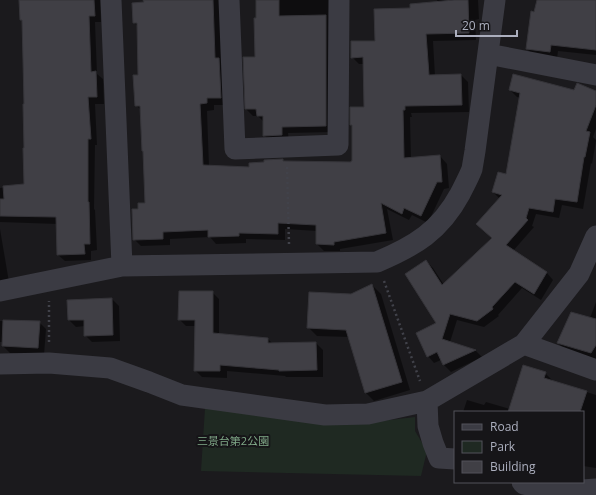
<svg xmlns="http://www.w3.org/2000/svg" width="596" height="495" viewBox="0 0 596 495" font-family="'Open Sans','Noto Sans JP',sans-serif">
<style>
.green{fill:#1f2922}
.shadow{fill:#0007}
.building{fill:#403f45;stroke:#353439}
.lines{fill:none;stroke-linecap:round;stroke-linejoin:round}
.path{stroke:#41424a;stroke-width:2.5;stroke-dasharray:2 3;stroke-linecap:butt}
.minor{stroke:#3b3b43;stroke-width:21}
.labels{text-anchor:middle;stroke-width:4;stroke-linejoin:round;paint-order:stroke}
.park-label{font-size:11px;fill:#81aa89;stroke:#161518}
</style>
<rect width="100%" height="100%" fill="#1b1a1d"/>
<path class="green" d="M205,408l159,15 51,-6v14l12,20 -6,25 -220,-5z"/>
<path class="shadow" d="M20,0h80l1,22h-6l2,52 6,5 1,25h-9l2,41h-2l-1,64 1,1 2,40 -6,1v9l-26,1 -7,-6 -1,-31 -57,-2v-34l25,-3v-80l-2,-84 -2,-2z
M144,0h78l6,105h-14v5l-7,1 2,55 41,2 32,-8 2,2 68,1 1,-1v-36l-2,-1 14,-17 -1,-44h-5l-7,-7 24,-15 35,-33 27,-7 -1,-2h41l1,19 -4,1 1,20 -43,1 2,35 26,-1 7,7 1,30 -58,1 1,4h-2l1,42 29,-3 7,8 2,24 -5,1 -16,34 -16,-8 -3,5 -22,-11 6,31 -53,9v2h-16l-7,-7v-13l-32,-2v11l-39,-1v4l-30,1 -6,-7 -40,2v6l-29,1 -7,-7 5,-29 7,-6 -4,-93 -6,-6 3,-29 -1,-49 -4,-5 11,-19z
M257,0h72l4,132 -45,1 1,9h-18l-7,-7v-13l-6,-6h-5l-7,-7 10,-51z
M538,0h58v55l-38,-4 -1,8 -23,-3 -7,-7z
M510,90l86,2v37l-3,8 3,3v1l-4,23 -1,-1 -8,46 -21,-4 -3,13 -23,-4 -4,12 2,1 -21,24 34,22 6,7 -12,20 -19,-12 -24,27 1,1 -15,11 -27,-7 -7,22 26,9 6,6 -31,15 -7,-7 -3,-5 -7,3 -6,-7 10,-32 -12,-63 7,7 11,17 49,-47 7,-39 -7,-7 14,-17 14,-77 -4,-1z
M0,229l9,53 -9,1z
M372,285l9,9 29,96 -36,11 -8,-8 -17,-56 -32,-1 -9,-9z
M212,292l7,7v36l49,4 5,5 43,-1 7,7v27h-37l-1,-1 -58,-5v7l-25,-1 -7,-7 1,-44h-10l-7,-7z
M112,299l7,7 1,35 -28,1 -7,-7v-9l-9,1 -7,-7z
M596,302v57l-31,-9 -7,-7 32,-25z
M0,321l39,1 7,7 -2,26 -34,-2 -7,-7v-4h-3z
M545,373l8,8h-1l44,14v73l-13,-2v-54h-120l4,-12 17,5 2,-3 24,7z"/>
<path class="building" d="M19,0h75l1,16h-6l2,56 5,-1 1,26h-9l3,42h-3v63h1l1,42h-6l1,10 -28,1 -1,-38 -56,-1v-17h4l-1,-13 21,-2 -1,-36h1l-1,-44h1l-1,-44 -1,-40h-2z
M143,0h70l2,58h4l2,40h-14v5l-7,1 3,61 46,2v-4l15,-1v-2l19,-1v2l68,1v-1h1v-36h-2v-18h14l-1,-50 -12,1v-17h24l-1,-32 36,-1v-4l44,-4h14l1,33 -43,1 3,41 32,-1 1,31 -57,1v4h-2l1,48 36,-3 2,27h-5l-16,34 -17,-8 -2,6 -21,-11 5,30 -52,9v3l-18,-1v-19l-38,-2v11l-39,-1v3l-31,1v-7l-45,2v7l-30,1 -1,-31h6v-6h7l-2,-52h-1l-2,-45h-5l-2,-31h5l-1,-52h-4l-1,-20 12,-1z
M256,0h23v16l47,-1v111l-44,1v8l-19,1v-20h-6l-1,-7h-11l-2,-52h12l-1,-39h2z
M537,0h59v50l-45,-5 -1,7 -24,-3 5,-38 3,1z
M513,74l61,16 3,-7 19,8v14l-10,26 4,1 -5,25h-1l-7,45 -22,-3 -2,13 -24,-4 -3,10 2,2 -22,25 41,27 -13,22 -19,-12 -23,25 1,2 -16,12 -27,-7 -8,25 34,11 -33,15 -6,-13 -10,5 -11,-24 20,-10 -31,-49 21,-14 16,25 50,-47 -16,-14 26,-29 -10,-3 6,-20 8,2 14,-81 -11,-3z
M372,284l30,98 -37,11 -19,-63 -39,-2 2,-36 42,2z
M179,291h34v42l55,5v5l48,-1 1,28 -38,1v-1l-59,-5v6h-26l1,-51h-17z
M112,298l1,37 -29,1v-16h-16l-1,-20z
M571,312l25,7v26l-5,8 -34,-10z
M3,320l37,1 -2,27 -36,-2z
M523,365l23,7 -2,6 43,13 -7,21h-72z"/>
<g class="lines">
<path class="path" d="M287,167l2,77
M384,281l36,100
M49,342v-41"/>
<path class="minor" d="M111,0l11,266
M229,0l6,149 103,-4 1,-145
M488,54l108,21
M0,291l122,-25 255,-4c38,-16 63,-31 83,-68 4,-8 9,-17 12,-25 1,-6 2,-12 3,-18l20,-151
M524,344l72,26
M0,364l49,-1 61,5 39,14 33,13 143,20 43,-1 59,-13 97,-57 55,-70 17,-38
M427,401l1,25 5,17 6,15 16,1
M522,482l2,2 31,8 41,-3"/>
</g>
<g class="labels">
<g class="park-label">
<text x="233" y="445">三景台第2公園</text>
</g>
</g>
<rect x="454" y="411" width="130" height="72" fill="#161518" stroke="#52535a"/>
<rect x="462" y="424" width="20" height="6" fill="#3b3b43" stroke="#52535a"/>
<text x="490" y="431" font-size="12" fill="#acafbe">Road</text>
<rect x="462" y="441" width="20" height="12" fill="#1f2922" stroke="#52535a"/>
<text x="490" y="451" font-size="12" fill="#acafbe">Park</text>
<rect x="462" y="461" width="20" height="12" fill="#403f45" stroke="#52535a"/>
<text x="490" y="471" font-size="12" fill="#acafbe">Building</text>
<path d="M456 30v6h61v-6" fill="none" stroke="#acafbe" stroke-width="2"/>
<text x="462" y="30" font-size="12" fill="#acafbe" stroke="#161518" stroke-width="3" paint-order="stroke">20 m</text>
</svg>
